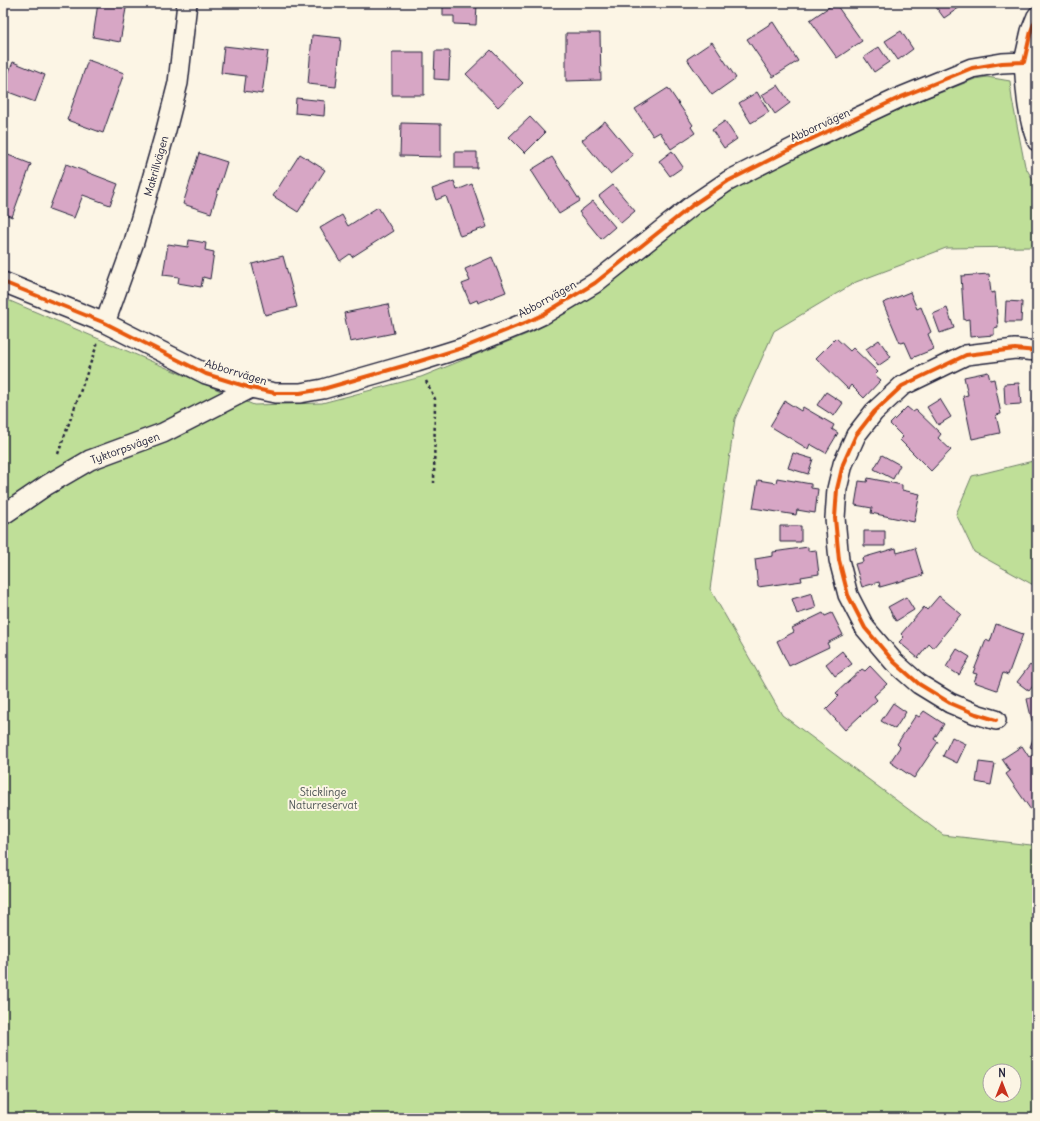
<svg xmlns="http://www.w3.org/2000/svg" width="1040" height="1121" viewBox="0 0 1040 1121" font-family="Delius,sans-serif">
<style>
.green{fill:#bfdf98;stroke:#70806a;fill-rule:evenodd}
.building{fill:#d7a6c5;stroke:#22223b}
.lines{fill:none;stroke-linecap:round;stroke-linejoin:round}
.minor-casing{stroke:#22223b;stroke-width:22}
.path{stroke:#22223b;stroke-width:2.5;stroke-dasharray:3 3;stroke-linecap:butt}
.minor{stroke:#fcf5e5;stroke-width:19}
.cycleway-casing{stroke:#fcf5e5;stroke-width:6}
.cycleway{stroke:#e8590c;stroke-width:4}
.labels{text-anchor:middle;stroke-width:4;stroke-linejoin:round;paint-order:stroke}
.street-label{font-size:11px;fill:#22223b;stroke:#fcf5e5}
.park-label{font-size:11px;fill:#495152;stroke:#fcf5e5}
</style>
<rect width="100%" height="100%" fill="#fcf5e5"/>
<filter id="ink" filterUnits="userSpaceOnUse"><feTurbulence type="fractalNoise" baseFrequency=".025" numOctaves="2"/><feDisplacementMap in="SourceGraphic" scale="8" xChannelSelector="R" yChannelSelector="G"/><feConvolveMatrix kernelMatrix="1 2 1 2 8 2 1 2 1" color-interpolation-filters="sRGB"/></filter>
<g filter="url(#ink)">
<path class="green" d="M987,77l23,4 2,18 13,67 12,21v62l-5,-2 -86,1 -90,34 -82,49 -39,88 -25,170 72,126 161,120 88,10 6,-5v278h-1034v-820l246,105 5,2 68,-2 99,-26 111,-45 78,-48 79,-65 53,-35 67,-33 95,-44 71,-28zM990,1071h24v24h-24z
M1037,460v127l-63,-35 -18,-38 16,-38z"/>
<path class="building" d="M98,3h29l-7,39 -27,-5z
M443,3h34l-1,22 -22,-1v-8h-11z
M835,3l27,38 -25,17 -27,-38z
M933,3h33l-22,15z
M773,22l25,39 -25,16 -26,-38z
M901,31l12,18 -15,11 -13,-19z
M566,33h34l1,47 -35,1z
M312,35l29,3 -5,49 -28,-3z
M712,42l24,36 -24,17 -25,-36z
M224,46l44,5 -6,43 -18,-3 2,-15 -25,-3z
M879,47l10,15 -15,10 -10,-15z
M491,50l32,33 -25,24 -32,-33z
M435,51h15l-1,29 -15,-1z
M392,52h32v43h-32z
M88,60l36,13 -21,60 -36,-13z
M13,62l32,13 -10,27 -32,-12v-4z
M778,85l12,18 -15,11 -13,-19z
M668,88l25,37 -2,2 4,6 -24,16 -11,-17 -7,4 -18,-27z
M757,92l12,20 -18,11 -12,-20z
M296,98l29,3 -1,15 -29,-3z
M530,117l15,16 -20,20 -16,-16z
M605,121l28,34 -23,19 -28,-34z
M725,121l12,18 -13,9 -12,-18z
M401,123l40,1v33l-41,-1z
M672,151l11,16 -13,9 -11,-15z
M455,152h22v16h-22z
M3,153l28,11 -19,53 -9,-4z
M199,153l28,9 -16,51 -28,-9z
M300,154l25,16 -27,42 -25,-16z
M552,157l28,44 -21,13 -28,-44z
M66,164l52,20 -8,21 -27,-10 -9,23 -25,-9z
M454,181l3,9 15,-6 15,43 -27,9 -14,-40 -10,4 -4,-11z
M613,185l22,26 -14,12 -22,-27z
M593,201l22,26 -14,12 -22,-27z
M378,207l15,24 -41,26 -2,-3 -10,7 -20,-33 22,-13 6,11z
M189,240l17,3 -1,7 9,2 -4,27 -7,-2 -2,10 -23,-4 1,-6 -16,-2 5,-31 20,3z
M283,256l14,51 -32,8 -13,-51z
M492,257l14,35 -28,11 -1,-3 -7,3 -8,-19 8,-3 -5,-12z
M989,274l2,19 4,-1 3,35 -4,1v7l-24,2 -1,-18 -5,1 -3,-44z
M1037,275v42h-3z
M910,292l7,17 4,-2 10,25 -3,2 6,15 -22,9 -7,-16 -5,1 -17,-40z
M1006,301l16,1 -1,20h-16z
M388,304l6,29 -44,9 -6,-29z
M947,308l7,20 -14,5 -7,-19z
M836,338l14,13 3,-3 25,24 -3,3 6,5 -17,18 -13,-13 -3,4 -32,-31z
M879,340l12,17 -13,9 -12,-17z
M988,372l2,8 4,-1 7,35 -5,1 4,18 -28,6 -9,-43 5,-1 -4,-18z
M1019,383l2,21 -16,1 -1,-21z
M1034,390l3,1v44l-5,-1z
M826,392l17,11 -9,13 -17,-11z
M940,399l11,18 -13,8 -11,-18z
M785,401l16,10 2,-4 31,18 -2,4 6,4 -12,20 -16,-9 -2,5 -38,-23z
M907,407l6,5 3,-2 25,24 -3,4 13,12 -20,21 -31,-31 3,-3 -13,-13z
M793,453l20,6 -5,15 -20,-6z
M882,455l18,10 -7,14 -19,-10z
M777,478l34,6v4l7,1 -3,24 -18,-3 -1,5 -43,-7 5,-28 18,3z
M868,478l34,7v5l18,4 -6,28 -43,-9 1,-5 -17,-3 4,-24 8,1z
M780,526h21v16h-21z
M864,531h21v15h-21z
M808,547v4l8,-1 3,24 -18,3 1,4 -44,6 -3,-28 18,-3v-4z
M896,548l1,5 18,-5 8,27 -43,12 -1,-5 -17,5 -7,-23 8,-2 -1,-4z
M812,593l4,15 -19,6 -5,-15z
M939,596l22,18 -28,34 -4,-4 -11,14 -19,-16 5,-5 -3,-3 23,-27 3,3z
M906,597l8,13 -18,11 -8,-14z
M823,613l2,3 7,-3 11,22 -16,8 2,4 -40,19 -12,-25 17,-9 -2,-4z
M996,624l27,10 -15,41 -5,-2 -6,17 -23,-8 3,-8 -4,-1 13,-33 4,2z
M957,649l13,8 -11,18 -13,-8z
M842,651l10,13 -17,12 -9,-12z
M1030,665l7,6v10l-8,10 -12,-9z
M870,666l17,18 -13,12 3,4 -32,30 -19,-21 13,-13 -3,-3 26,-24 3,2z
M1037,696v23l-5,2 -5,-22z
M893,703l13,9 -11,17 -14,-8z
M924,711l20,13 -10,15 4,3 -24,36 -24,-16 10,-15 -3,-3 19,-29 3,2z
M1036,732l1,1v17l-7,-3z
M952,737l14,7 -9,19 -14,-7z
M1022,746l7,11 4,-2 4,6v45l-6,4 -25,-36 4,-3 -8,-12z
M979,762l16,2 -4,21 -15,-3z"/>
<g class="lines">
<g class="minor-casing">
<path id="minor" d="M1024,62c2,27 3,54 13,79
M3,282l102,41 101,51 45,14 24,5h25l23,-4 94,-27 48,-15 62,-25 15,-7 53,-32 99,-79 34,-23 77,-39 96,-45 71,-29 30,-5 22,-1 7,-31 6,-15
M105,323l29,-81 32,-112 12,-47 9,-80
M3,515l44,-30 43,-25 73,-27 88,-45
M996,720l-20,-6 -26,-11 -31,-19 -25,-22 -29,-34 -17,-33 -9,-35 -4,-42 2,-29 6,-25 13,-29 18,-23 28,-26 64,-31 49,-6 22,2"/>
</g>
<path class="path" d="M426,381l9,18 -1,84
M58,454l40,-112"/>
<use href="#minor" class="minor"/>
<g class="cycleway-casing">
<path id="cycleway" d="M3,282l102,41 101,51 45,14 24,5h25l23,-4 94,-27 48,-15 62,-25 15,-7 53,-32 99,-79 34,-23 77,-39 96,-45 71,-29 30,-5 22,-1 7,-31 6,-15
M996,720l-20,-6 -26,-11 -31,-19 -25,-22 -29,-34 -17,-33 -9,-35 -4,-42 2,-29 6,-25 13,-29 18,-23 28,-26 64,-31 49,-6 22,2"/>
</g>
<use href="#cycleway" class="cycleway"/>
</g>
</g>
<g class="labels">
<g class="street-label">
<text transform="translate(820 125) rotate(-25)" y="4">Abborrvägen</text>
<text transform="translate(156 166) rotate(-74)" y="4">Makrillvägen</text>
<text transform="translate(547 299) rotate(-29)" y="4">Abborrvägen</text>
<text transform="translate(236 372) rotate(17)" y="4">Abborrvägen</text>
<text transform="translate(125 448) rotate(-20)" y="4">Tyktorpsvägen</text>
</g>
<g class="park-label">
<text x="323" y="796">Sticklinge<tspan x="323" dy="13">Naturreservat</tspan></text>
</g>
</g>
<rect width="1040" height="1121" fill="none" stroke="#fcf5e5" stroke-width="16"/>
<rect x="8" y="8" width="1024" height="1105" fill="none" stroke="#22223b" stroke-width="1.5" filter="url(#ink)"/>
<g transform="translate(1002 1083)"><circle r="19" fill="#fcf5e5" stroke="#a5a1a1"/>
<path d="M0-3L7 15L0 10L-7 15Z" fill="#c8321e"/>
<text y="-6" font-size="11" font-weight="bold" text-anchor="middle" fill="#22223b">N</text>
</g>
</svg>
